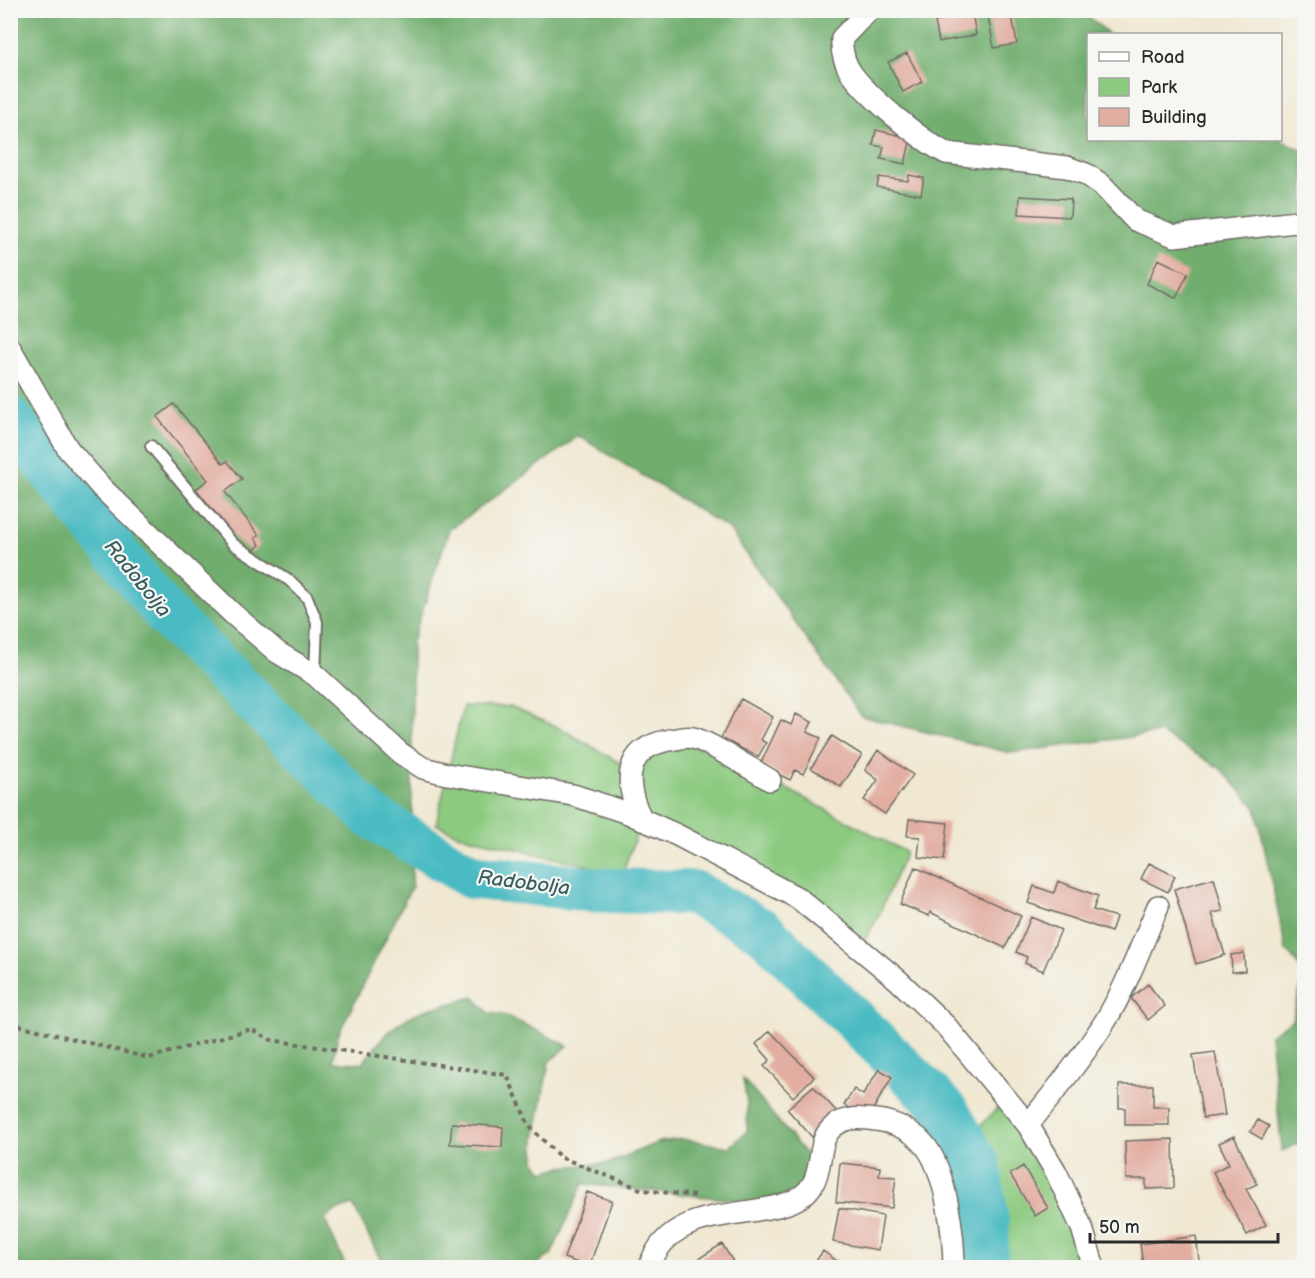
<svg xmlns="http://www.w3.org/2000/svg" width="1315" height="1278" viewBox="0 0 1315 1278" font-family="'Balsamiq Sans',sans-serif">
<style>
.green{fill:#8cca80;stroke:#5c7a56;stroke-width:1.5}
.forest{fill:#71ae6e;stroke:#4e6c4c;stroke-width:1.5}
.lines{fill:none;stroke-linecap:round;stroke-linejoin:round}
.river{stroke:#4cbbc3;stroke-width:45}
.building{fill:#e2aea1}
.service-casing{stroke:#706d65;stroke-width:14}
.minor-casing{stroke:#706d65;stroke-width:24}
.path{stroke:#706d65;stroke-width:4;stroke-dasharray:4.5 4.5;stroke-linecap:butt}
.service{stroke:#fff;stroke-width:10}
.minor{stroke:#fff;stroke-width:21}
.labels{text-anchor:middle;stroke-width:4.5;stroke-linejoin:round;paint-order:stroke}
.water-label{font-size:20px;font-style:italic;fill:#375d60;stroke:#f6f6f2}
</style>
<rect width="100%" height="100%" fill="#f6f6f2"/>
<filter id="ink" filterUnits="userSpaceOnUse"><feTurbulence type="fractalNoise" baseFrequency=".0167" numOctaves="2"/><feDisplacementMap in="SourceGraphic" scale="12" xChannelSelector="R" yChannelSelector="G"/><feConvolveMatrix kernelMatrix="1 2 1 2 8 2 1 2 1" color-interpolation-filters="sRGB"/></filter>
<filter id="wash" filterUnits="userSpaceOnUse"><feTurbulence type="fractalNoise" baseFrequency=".008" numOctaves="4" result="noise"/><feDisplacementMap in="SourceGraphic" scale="24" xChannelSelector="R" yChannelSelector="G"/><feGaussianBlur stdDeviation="1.35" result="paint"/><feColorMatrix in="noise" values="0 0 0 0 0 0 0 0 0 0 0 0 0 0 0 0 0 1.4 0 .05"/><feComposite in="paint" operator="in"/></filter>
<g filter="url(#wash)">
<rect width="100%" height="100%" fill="#f0e8d1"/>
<path class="green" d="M463,706l48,1 51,22 68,40 50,-31 90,42 136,72 -29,67 -17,29 -16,-13 -202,-115 -20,54 -163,-39 -23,-11z
M1007,1098l87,169h-96c1,-41 0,-99 -26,-132z"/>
<path class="forest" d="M10,11h1072l27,23h-21v106l193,-1 23,12v821l-18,-22 -30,-142 -36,-40 -60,-35 -149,20 -150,-37 -132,-187 -150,-93 -130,94 -37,112v244l-74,149 -5,27 30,1c17,-24 35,-45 65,-54 17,-5 28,-5 45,-13l16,17 18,3 61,30 -19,16 -14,77v21l8,12 17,-5 49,-4 50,-21 23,-3 48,8 17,-16v-28l-4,-24 77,92 -6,13 -81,29 3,-13 -153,-16 -32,71 -15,10 2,2 -97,1 -19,-4 -9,3h-29l-31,-62 -18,6 -10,9 21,47h-335z
M1304,975v166l-22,10 -12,-116 22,-15z"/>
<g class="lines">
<path class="river" d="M10,419l156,196 205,201 101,61 126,13 96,3 69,38 183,179 32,55 9,59 -2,44"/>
</g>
<g id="blocks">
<path class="building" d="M939,10h19l1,5 13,-3 4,23 -37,7 -4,-20 5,-1z
M1011,10l6,34 -23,4 -7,-37z
M907,53l15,29 -19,10 -15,-30z
M876,130l35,8 -6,26 -24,-5 3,-12 -11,-2z
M909,175l15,3 -3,17 -44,-8 2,-10 29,4z
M1020,196l51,3 -1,18 -51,-3z
M1158,259l30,14 -12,25 -29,-14z
M174,404l49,60 4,-3 15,18 -17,13 34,43 -4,3 5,7 -9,8 -7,-8 -2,1 -46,-57 12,-9 -51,-63z
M741,699l32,18 -12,23 5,3 -8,14 -37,-19z
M796,714l16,8 -5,10 14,6 -18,36 -8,-4 -5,10 -30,-15 21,-45 10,5z
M832,736l30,19 -21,32 -30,-19z
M878,750l35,25 -28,39 -21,-14 14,-20 -13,-10z
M909,819l39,4 -4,37 -26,-3 2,-20 -13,-1z
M1149,863l26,13 -7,16 -27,-13z
M915,867l106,49 -16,32 -75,-36 -1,4 -29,-12z
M1214,878l9,33 -11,2 13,42 -29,9 -22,-75z
M1058,881l40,15 -5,14 23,7 -5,15 -83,-29 6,-17 20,7z
M1031,917l30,13 -18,41 -18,-8 2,-6 -11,-5z
M1244,953l1,18 -13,1 -1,-17z
M1148,984l17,22 -17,14 -17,-22z
M770,1031l44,46 -21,20 -29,-31 6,-6 -14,-16z
M1215,1052l10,63 -22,3 -10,-63z
M879,1069l13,8 -24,41 -24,-13 10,-16 9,6z
M1119,1085h34v22h16v18h-44v-17h-6z
M813,1086l25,27 -26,24 -25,-28z
M1258,1120l11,6 -7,13 -12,-7z
M452,1123l51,4 -1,20 -52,-3z
M1234,1136l23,48 -11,5 20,36 -19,10 -34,-63 16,-8 -10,-21z
M1173,1139l1,49 -28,1v-10h-20l-1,-38z
M840,1163l40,4 -1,9 17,1 -4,31 -56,-6z
M1023,1166l25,42 -13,8 -25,-42z
M587,1192l25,9 -23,66 -25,-9z
M839,1208l44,8 -5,34 -45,-8z
M1196,1236l4,32 -57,-3 -3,-21z
M722,1244l15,24h-44l-3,-4z
M823,1251l15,11 -4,6h-23z"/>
</g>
</g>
<g filter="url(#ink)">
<use href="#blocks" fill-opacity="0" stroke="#706d65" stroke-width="1.5"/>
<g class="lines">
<g class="service-casing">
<path id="service" d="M151,446l82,98 56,36 18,17 10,25 -2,53"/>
</g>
<g class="minor-casing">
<path id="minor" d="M869,10l-27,28c-1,13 2,25 10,36 18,24 67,65 94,79l121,14 19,7 16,11 33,35 39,16 130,-15
M10,348l58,101 34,39 131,126 44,38 38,23 85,78 23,15 24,6 126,21 55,18 49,22 121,63 100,82 48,46 82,99 28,47 26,56 12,40
M642,820c-18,-35 -20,-72 28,-80 7,-1 17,-4 23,-2 15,3 61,33 77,42
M1028,1125c27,-34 55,-68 78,-105 21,-35 36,-76 52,-114
M649,1268c19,-61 88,-49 136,-64 49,-15 25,-59 48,-77 13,-11 28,-9 43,-7 19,2 40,12 51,28 19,26 27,87 27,120"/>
</g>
<path class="path" d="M10,1023l139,35 102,-29 20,11 236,35 22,51 31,31 83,33 55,6"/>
<use href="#service" class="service"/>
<use href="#minor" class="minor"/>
</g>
</g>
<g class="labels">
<g class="water-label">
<text transform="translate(138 578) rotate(51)" y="7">Radobolja</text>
<text transform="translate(524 882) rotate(7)" y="7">Radobolja</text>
</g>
</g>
<rect width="1315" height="1278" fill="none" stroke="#f6f6f2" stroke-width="36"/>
<rect x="1087" y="33" width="195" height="108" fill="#f6f6f2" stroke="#a5a5a2" stroke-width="1.5"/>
<rect x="1099" y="52" width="30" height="9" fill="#ffffff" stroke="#a5a5a2" stroke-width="1.5"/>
<text x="1141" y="63" font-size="18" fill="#2b2b2b">Road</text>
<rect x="1099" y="78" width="30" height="18" fill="#8cca80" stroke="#a5a5a2" stroke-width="1.5"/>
<text x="1141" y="93" font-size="18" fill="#2b2b2b">Park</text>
<rect x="1099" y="108" width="30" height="18" fill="#e2aea1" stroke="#a5a5a2" stroke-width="1.5"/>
<text x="1141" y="123" font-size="18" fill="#2b2b2b">Building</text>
<path d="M1090 1233v9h188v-9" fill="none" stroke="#2b2b2b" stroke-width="3"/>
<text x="1099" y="1233" font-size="18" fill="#2b2b2b" stroke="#f6f6f2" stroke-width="4.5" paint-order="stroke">50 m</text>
</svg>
